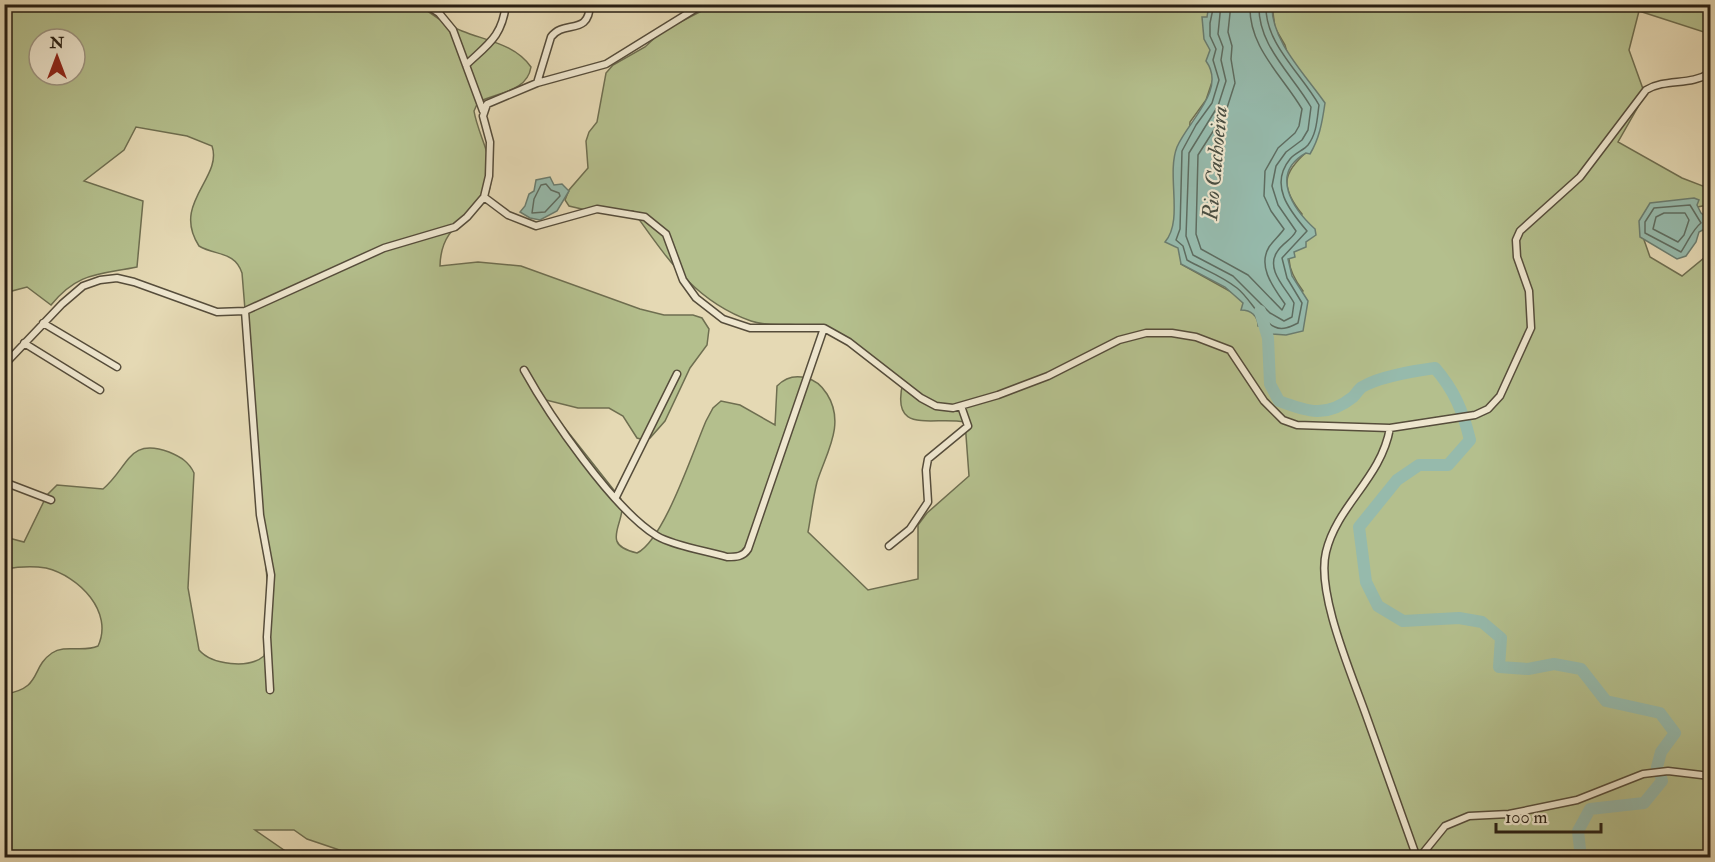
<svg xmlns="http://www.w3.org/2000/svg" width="1715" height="862" viewBox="0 0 1715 862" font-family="'IM FELL Double Pica',serif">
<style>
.green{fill:#b4bf8d;stroke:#6e6e50;stroke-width:1.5;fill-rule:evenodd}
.water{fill:#96baac;stroke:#6a7c6f;stroke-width:1.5}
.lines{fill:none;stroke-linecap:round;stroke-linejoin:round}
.shore{stroke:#5e6c60;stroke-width:1.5}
.river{stroke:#96baac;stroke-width:12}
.minor-casing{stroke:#564d3b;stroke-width:9}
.minor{stroke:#eee6ce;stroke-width:6}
.labels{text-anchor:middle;stroke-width:4.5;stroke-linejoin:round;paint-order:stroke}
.water-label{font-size:22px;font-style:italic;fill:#484d41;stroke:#eee6ce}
</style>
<rect width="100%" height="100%" fill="#e5d9b4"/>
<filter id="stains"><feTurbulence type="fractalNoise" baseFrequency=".00333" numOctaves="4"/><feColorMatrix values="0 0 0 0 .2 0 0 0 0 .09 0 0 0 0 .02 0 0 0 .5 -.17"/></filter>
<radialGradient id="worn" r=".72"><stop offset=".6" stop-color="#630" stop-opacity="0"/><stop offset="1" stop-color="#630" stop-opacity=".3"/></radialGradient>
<path class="green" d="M4,5h415c14,10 27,20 43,26 25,10 53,13 69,36 -4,25 -33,25 -53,35l-4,9c4,25 22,50 16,76 -7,34 -49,29 -50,79l38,-4 43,4 119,43 24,6h29l9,3 7,11 -2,16 -17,23 -25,53 -15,17 -6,2 -7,-2 -14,-22 -14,-8h-31l-36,-9 79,100c7,24 -24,45 16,54 27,-13 56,-102 69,-132l7,-13 8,-7 19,4 35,20 2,-39c8,-8 18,-11 29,-8 10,2 16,8 21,16 19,30 -1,59 -10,88 -4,16 -6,34 -9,50l60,58 50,-11v-54l9,-12 42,-37 -4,-54c-33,-6 -75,14 -62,-40 -24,-18 -63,-52 -93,-56 -19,-4 -40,2 -59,-5 -57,-20 -84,-63 -118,-110l-47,-1 -17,-4 -4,-6 4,-10 19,-22 -2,-27 3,-9 8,-10 9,-49 7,-8 32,-18 16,-15 52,-27h496l4,74 -7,21 -16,22 -9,142 54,30 33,35 35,-38c-24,-32 -12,-42 -1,-77 -25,-31 -17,-43 10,-67l-27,-102 -10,-17 -3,-23h438v29l-71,-23 -10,39 14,39v9l-25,44 64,36 21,8 7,10 -3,9 -19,4 -46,25 8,23 32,19 28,-23v604l-1347,1 -56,-19 -13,-9h-39l39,27h-289v-163c38,-6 25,-26 47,-41 13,-9 31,0 46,-7 16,-34 -19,-70 -52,-78 -13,-2 -29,-1 -41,1v-32l19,5 23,-47 10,-10 46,4c26,-22 25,-52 66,-37 12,5 20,10 25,21l-6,115 11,62c13,15 50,19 65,6l5,-21 -2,-56 -25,-306c-7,-22 -26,-17 -43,-27 -28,-43 24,-68 13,-100l-25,-10 -51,-9 -12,23 -40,31 59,20 -6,66c-39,8 -59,5 -86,38l-24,-18 -15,4 -7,7zM39,39h36v36h-36z"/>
<path class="water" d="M1209,4l63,1c-1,36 33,69 53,98 -3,21 -6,36 -15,51l-4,-1c-37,21 -13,56 9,76l1,6 -10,7v5l-12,5 1,5 -7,2 4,17 16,25 -5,30 -17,4 -14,-1 -8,-8h-6c0,-10 -7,-16 -17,-16l2,-7 -18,-16 -44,-23 -3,-16 -13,-6c19,-22 1,-67 12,-95 11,-26 50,-57 29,-86l4,-11 -6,-11 -2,-22h5z
M550,177l4,8 8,-1 7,7 -12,20 -17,9 -10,-2 -10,-6 5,-6 4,-12 5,-3 2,-11z
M1694,198l5,2 -2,5 4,8 9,7v6l-11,6 -3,10 -10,14 -9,3 -37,-22 -1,-16 11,-18z
M112,851l20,6 -89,-1 1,-2z"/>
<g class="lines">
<path class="shore" d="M1214,4l-4,19v13l6,13 -3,11 6,20 -7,23 -16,22 -14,26 -2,78 -4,11 7,6 4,14c16,9 35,16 50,28 14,11 21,31 38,39 8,4 17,-1 23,-4l4,-20 -15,-25 -5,-20 25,-27c-18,-21 -38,-46 -17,-72 5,-6 14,-9 18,-14 9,-12 9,-26 11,-40 -18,-32 -55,-62 -53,-101
M1221,4l-3,30 5,13 -2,13 5,21 -8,25 -29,47 -3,83 7,19 40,21 37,37 14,8 8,-4 2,-14c-7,-14 -29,-33 -17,-51 5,-9 15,-12 19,-21l-18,-26 -6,-19 4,-20 10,-14 16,-12 6,-10 3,-23c-19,-33 -54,-62 -52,-103
M1231,4l-3,28 4,14 -1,13 4,24 -9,28 -28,44 -2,79 5,15 47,26 34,35 3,-6c-11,-16 -28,-37 -16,-57 4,-6 11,-12 15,-18l-13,-18 -7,-15 1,-25 13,-23 17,-15 4,-7 3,-17c-20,-34 -54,-62 -52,-105
M546,184l5,6 8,3 1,3 -15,16 -13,1 2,-14 7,-14z
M1690,205l11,18c-9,7 -13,19 -20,29l-36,-19v-11l9,-14z
M1664,213h21l4,7 -5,15 -6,7 -25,-13 3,-12z"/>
<path class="river" d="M1260,311l8,27 2,46 9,17c29,11 48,17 74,-4 3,-3 6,-8 9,-10 18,-11 52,-16 73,-19 19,22 28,43 35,72l-22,25h-29l-22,15 -38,47 7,55 12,24 25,15 56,-3 23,4 19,16 -2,29 29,2 26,-5 27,5 25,32 54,12 15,20 -14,19 -4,15
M1581,858l-3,-27 12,-22 54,-6 18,-22 -2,-8"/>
<g class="minor-casing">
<path id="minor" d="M425,4l14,9 14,17 30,81
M466,65c22,-21 36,-28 40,-61
M537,83l14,-46c13,-18 38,0 39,-33
M484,197l24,18 28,11 61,-17 48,8 21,17 17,46 13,18 27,21 27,9h74l25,14 72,56 15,8 17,2 45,-13 50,-19 71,-36 27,-7h26l24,4 34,13 34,51 19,19 14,5 93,3 85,-13 13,-6 12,-13 31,-68 -2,-37 -12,-34 -1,-17 4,-9 60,-54 66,-87c20,-12 44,-4 64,-17
M245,311l15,204 11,60 -4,62 3,53
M43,323l74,44
M24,343l76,47
M4,365l58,-61 21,-18 17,-6 17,-2 17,4 83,30 28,-1 139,-63 71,-21 12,-10 17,-20 5,-21 1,-34 -7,-26 4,-12 50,-21 69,-19 97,-60
M524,370c25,45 89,139 133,166 17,10 50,15 70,21 9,0 16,0 21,-8l76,-221
M1390,428c-9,51 -53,77 -64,124 -10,41 26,123 40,163 17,48 34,95 51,143
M4,482l47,18
M616,497l61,-123
M889,546l21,-17 18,-27 -2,-32 2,-11 40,-33 -7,-20
M1419,858l26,-32 24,-10 40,-2 68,-14 66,-26 25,-3 42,5"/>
</g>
<use href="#minor" class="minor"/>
</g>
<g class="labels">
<g class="water-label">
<text transform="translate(1214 163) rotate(-85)" y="8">Rio Cachoeira</text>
</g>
</g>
<rect width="1715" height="862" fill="none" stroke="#e5d9b4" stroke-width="24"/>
<rect x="6" y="6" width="1703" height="850" fill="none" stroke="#271e13" stroke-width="3"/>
<rect x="12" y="12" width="1691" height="838" fill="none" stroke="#271e13" stroke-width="1.5"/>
<g transform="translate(57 57)"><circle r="28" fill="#eee6ce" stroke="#9e9683" stroke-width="1.5"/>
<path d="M0-4.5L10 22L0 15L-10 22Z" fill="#8f2418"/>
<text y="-9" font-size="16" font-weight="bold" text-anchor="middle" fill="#271e13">N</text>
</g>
<path d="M1496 823v9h105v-9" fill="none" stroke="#271e13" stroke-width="3"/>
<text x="1505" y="823" font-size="18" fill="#271e13" stroke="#eee6ce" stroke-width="4.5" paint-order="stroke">100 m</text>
<rect width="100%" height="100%" filter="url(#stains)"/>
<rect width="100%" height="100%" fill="url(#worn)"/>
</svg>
